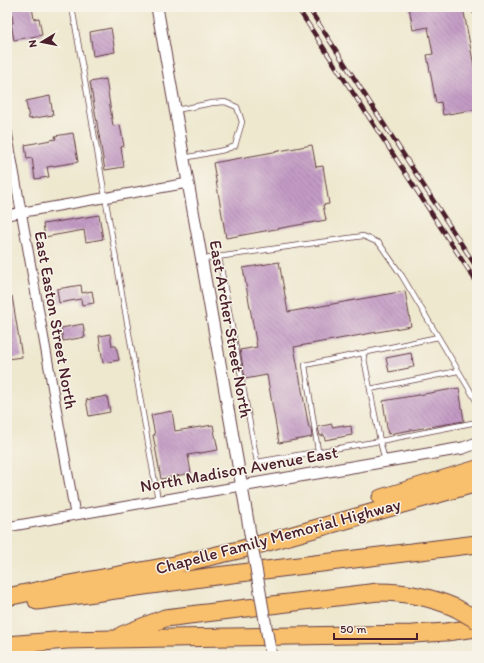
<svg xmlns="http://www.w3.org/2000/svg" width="484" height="663" viewBox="0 0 484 663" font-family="Itim,sans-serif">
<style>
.building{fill:url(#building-back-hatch)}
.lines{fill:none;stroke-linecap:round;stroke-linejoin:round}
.service-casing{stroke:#633d44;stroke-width:6}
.minor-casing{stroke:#633d44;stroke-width:11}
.tertiary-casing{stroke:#633d44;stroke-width:13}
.motorway-casing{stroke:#633d44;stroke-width:19}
.service{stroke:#fff;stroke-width:4.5}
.minor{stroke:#fff;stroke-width:9}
.tertiary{stroke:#fff;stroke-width:11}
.motorway{stroke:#f8bf6c;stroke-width:17}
.rail-casing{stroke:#4a1f2b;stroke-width:4.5}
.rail{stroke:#f7f3e8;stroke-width:3;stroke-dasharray:9;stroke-linecap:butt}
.tertiary-bridge-casing{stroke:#633d44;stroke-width:13;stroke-linecap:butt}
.motorway-bridge-casing{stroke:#633d44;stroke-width:19;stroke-linecap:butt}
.tertiary-bridge{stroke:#fff;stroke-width:11}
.motorway-bridge{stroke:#f8bf6c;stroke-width:17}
.labels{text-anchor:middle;stroke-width:3;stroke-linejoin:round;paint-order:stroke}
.street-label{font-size:17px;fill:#4a1f2b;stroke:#f7f3e8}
</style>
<defs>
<pattern id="building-back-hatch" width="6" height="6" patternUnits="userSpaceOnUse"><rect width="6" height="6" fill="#c39bc5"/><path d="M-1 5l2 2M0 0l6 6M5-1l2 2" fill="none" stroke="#a07ea0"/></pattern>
</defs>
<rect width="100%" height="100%" fill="#f7f3e8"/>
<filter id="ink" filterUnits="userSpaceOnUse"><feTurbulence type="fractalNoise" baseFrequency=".025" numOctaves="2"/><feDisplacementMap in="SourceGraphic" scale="8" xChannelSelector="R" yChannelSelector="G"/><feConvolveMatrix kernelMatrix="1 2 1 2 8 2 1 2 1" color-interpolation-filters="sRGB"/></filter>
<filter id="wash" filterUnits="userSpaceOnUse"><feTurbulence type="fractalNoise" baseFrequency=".012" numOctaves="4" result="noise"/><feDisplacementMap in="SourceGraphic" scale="16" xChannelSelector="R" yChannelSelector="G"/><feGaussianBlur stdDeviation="0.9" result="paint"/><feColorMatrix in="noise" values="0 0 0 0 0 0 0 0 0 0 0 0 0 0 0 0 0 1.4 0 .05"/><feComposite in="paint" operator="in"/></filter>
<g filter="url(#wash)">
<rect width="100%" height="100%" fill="#eee8cf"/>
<g id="blocks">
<path class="building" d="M11,7h21l2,12 5,-1 3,17 -28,5 -3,-17h2z
M409,7h54l14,76v26l-34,6 -2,-13 -5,1 -9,-48 6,-1 -5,-27 -15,3z
M111,28l4,24 -22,4 -3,-24z
M106,79l7,47 7,-1 4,21 -3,1 3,20 -19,3 -15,-88z
M50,96l3,19 -24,4 -3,-18z
M73,133l5,29 -31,5 2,10 -14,2 -3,-21 -5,1 -2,-14 31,-6 -1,-3z
M312,145l4,22 7,-1 6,38 -6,1 3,15 -100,18 -13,-75z
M99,215l4,24 -17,3 -2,-12 -39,7 -2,-13z
M279,262l9,50 117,-21 6,35 -117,21 15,81h2l1,9 -33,6 -12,-68 -22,4 -5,-29 17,-3 -14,-79z
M81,285l1,8 10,-2 2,12 -12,2 -1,-6 -22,4 -2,-14z
M7,296h5l10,61 -15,2z
M83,324l2,13 -22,4 -2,-13z
M110,334l2,12h4l3,14 -16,3 -4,-27z
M411,353l3,14 -25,5 -3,-14z
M459,388l5,33 -76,13 -5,-33z
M107,396l3,16 -21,4 -3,-16z
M172,411l3,20 38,-6 5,25 -30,5 3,18 -30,6 -8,-44h2l-4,-20z
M332,424v3l12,-2v2l7,-1 1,9 -27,5 -1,-5 -4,1 -2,-9z"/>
</g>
</g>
<g filter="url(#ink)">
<use href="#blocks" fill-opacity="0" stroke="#633d44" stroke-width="1"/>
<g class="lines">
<g class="service-casing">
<path id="service" d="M72,7l86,493
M176,110l36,-7 13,-1 12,5 5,15 -7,24 -11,4 -40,8
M219,257l38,205 123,-21 -17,-88 75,-16
M203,259l160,-23 16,7 23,33 75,126
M370,389l88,-18
M318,451l-13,-86 58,-12
M385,461l-5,-20 97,-19"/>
</g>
<g class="minor-casing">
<path id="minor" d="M477,7v3
M7,132l68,382
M7,215l181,-32
M7,527l234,-41"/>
</g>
<g class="tertiary-casing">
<path id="tertiary" d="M157,7l89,503
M241,486l222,-38 14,-5"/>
</g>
<g class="motorway-casing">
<path id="motorway" d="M381,498l96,-29
M7,597l62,-13 105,-19 69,-16 234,-66
M37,601l171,-24 269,-33
M122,635l43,-17 213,-26c28,0 53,5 78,16
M7,645l60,-5 46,-1 300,-5 33,-2 31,-4"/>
</g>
<use href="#service" class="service"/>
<use href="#minor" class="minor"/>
<use href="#tertiary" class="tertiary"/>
<use href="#motorway" class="motorway"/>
<g class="rail-casing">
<path id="rail" d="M297,7l180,276
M308,7l169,261"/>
</g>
<use href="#rail" class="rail"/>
<g class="tertiary-bridge-casing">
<path id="tertiary-bridge" d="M246,510l25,146"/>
</g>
<g class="motorway-bridge-casing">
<path id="motorway-bridge" d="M456,608l21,12"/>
</g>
<use href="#tertiary-bridge" class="tertiary-bridge"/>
<use href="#motorway-bridge" class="motorway-bridge"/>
</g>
</g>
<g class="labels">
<g class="street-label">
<text transform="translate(56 320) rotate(80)" y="6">East Easton Street North</text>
<text transform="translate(231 329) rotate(80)" y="6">East Archer Street North</text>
<text transform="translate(239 469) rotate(-10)" y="6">North Madison Avenue East</text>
<text transform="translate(278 536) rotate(-15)" y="6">Chapelle Family Memorial Highway</text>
</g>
</g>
<rect width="484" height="663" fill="none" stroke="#f7f3e8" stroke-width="24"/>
<g transform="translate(42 42) rotate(260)" stroke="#f7f3e8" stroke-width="3" paint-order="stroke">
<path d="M0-3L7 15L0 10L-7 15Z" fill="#4a1f2b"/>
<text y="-6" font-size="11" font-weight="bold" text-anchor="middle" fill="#4a1f2b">N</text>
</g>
<path d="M334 633v6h83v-6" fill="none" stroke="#4a1f2b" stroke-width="2"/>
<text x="340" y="633" font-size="12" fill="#4a1f2b" stroke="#f7f3e8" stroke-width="3" paint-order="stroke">50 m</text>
</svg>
